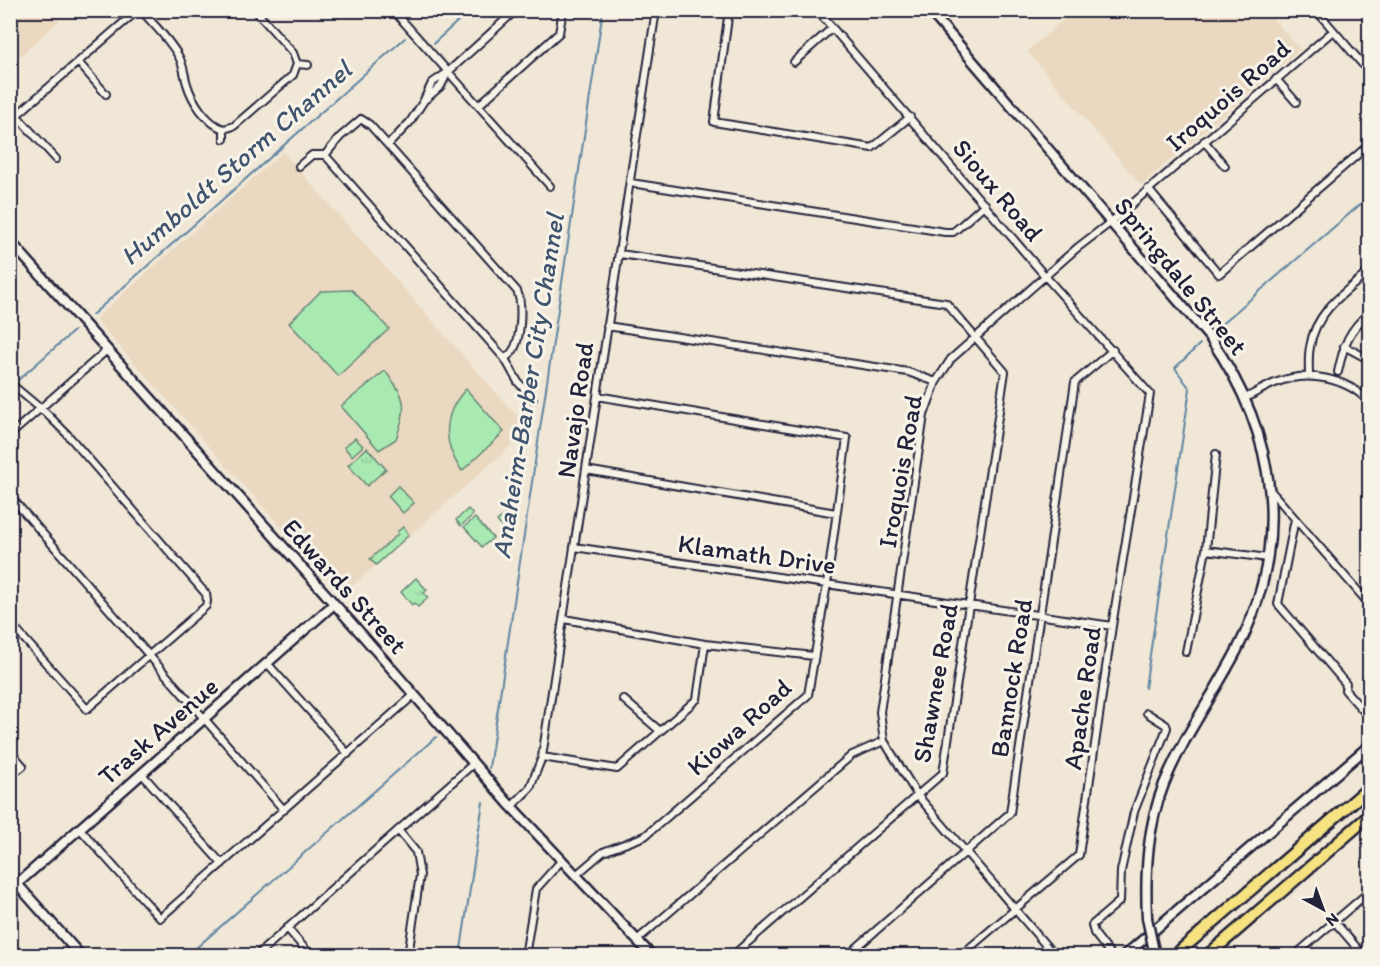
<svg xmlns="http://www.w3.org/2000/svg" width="1380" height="966" viewBox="0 0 1380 966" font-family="Itim,sans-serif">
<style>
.built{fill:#ead8c0}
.grass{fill:#a9e9b2;stroke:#668676;stroke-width:1.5}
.park{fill:url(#park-tufts);stroke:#668676;stroke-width:1.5}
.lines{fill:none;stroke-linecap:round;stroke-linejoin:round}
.stream{stroke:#5f85a3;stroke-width:2}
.street-casing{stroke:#22223b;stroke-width:10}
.secondary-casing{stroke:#22223b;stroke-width:13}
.highway-casing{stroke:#22223b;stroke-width:15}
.street{stroke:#f7f3e8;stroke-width:6}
.secondary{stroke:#f7f3e8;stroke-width:8}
.highway{stroke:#f6e281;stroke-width:10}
.secondary-bridge-casing{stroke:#22223b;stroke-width:13;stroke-linecap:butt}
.secondary-bridge{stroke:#f7f3e8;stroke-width:8}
.labels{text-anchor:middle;stroke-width:6;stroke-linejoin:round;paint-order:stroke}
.street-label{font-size:26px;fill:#22223b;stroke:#f7f3e8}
.water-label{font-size:27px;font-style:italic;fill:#40546f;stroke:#f7f3e8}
</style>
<defs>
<pattern id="park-tufts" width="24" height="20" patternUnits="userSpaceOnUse" patternTransform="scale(1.5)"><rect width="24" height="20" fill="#a9e9b2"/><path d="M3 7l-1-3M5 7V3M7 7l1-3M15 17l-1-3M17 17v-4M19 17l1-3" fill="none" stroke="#91c89a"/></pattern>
</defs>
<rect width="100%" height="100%" fill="#f1e7d6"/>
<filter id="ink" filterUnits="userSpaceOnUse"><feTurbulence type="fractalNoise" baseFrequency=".0167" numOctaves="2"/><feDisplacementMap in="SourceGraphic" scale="12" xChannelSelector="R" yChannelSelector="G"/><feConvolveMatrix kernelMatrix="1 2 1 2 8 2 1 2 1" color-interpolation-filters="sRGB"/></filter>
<g filter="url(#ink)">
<path class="built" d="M11,10h59v1l-59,53z
M1074,11h192l34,38 -159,136 -114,-134z
M283,152l246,278 -187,165 -247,-276z"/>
<path class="grass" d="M352,290l37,39 -51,47 -49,-53 32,-32z
M385,371c23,28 22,35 11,68l-17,11 -38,-44z
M466,389l38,43 -42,39c-20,-27 -20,-57 4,-82z
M355,438l8,8 -11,10 -8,-9z
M398,486l16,17 -11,10 -15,-17z
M468,509l5,6 -12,11 -5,-6z
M475,518l18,20 -11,9 -18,-20z"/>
<path class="park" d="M367,448l19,21 -19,17 -19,-21z
M511,509l6,6 -2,8 -9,9 -9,-11z
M403,527l6,8 -33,30 -6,-6 28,-25 -1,-2z
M416,578l11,12 -3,3 4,5 -10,9 -4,-4 -2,2 -11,-13z"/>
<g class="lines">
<path class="stream" d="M434,43l36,-33
M92,315l313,-277
M1217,328l153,-132
M18,380l56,-49
M1145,688l45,-299 -15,-21 25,-24
M489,768l114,-758
M187,956l249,-219
M460,956l23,-154"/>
<g class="street-casing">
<path id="street" d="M141,10c13,15 29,30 38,47 5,9 5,18 8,27 5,17 20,40 37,45
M255,10l38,43 4,11
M393,10l157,176
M729,10l-15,112 158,26 38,-31
M817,10l228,266 105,118 -38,232 -33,229 -119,101
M1316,10l54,63
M78,62l28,32
M794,62l38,-34
M297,64l11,1
M1276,79l20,23
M426,99l15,-13 7,-14
M479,105l80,-72 4,-23
M17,116l39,43
M10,121l128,-111
M224,129l10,-3 59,-51 4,-11
M224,139v-10
M1204,141l21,25
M389,144l21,-22 13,-20 9,-19 16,-11 68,-62
M325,155l180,204 13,23 15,17
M299,166l13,-11h13l15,-18 21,-18 9,6 147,166c6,13 4,50 -5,61 -2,3 -5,4 -7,7
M631,183l314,49h8l4,-3 28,-25
M1148,189l71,85 151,-130
M620,254l326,49 59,69 -62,401 -211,183
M607,326l301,46 28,10
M1344,346l26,14
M1338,372c6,-28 10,-41 32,-60
M1309,375c0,-9 -1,-19 1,-28 5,-35 35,-55 60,-76
M10,383l37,31 20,20 139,160 1,7 -1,5 -119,103 -77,-86
M1246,398c9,-5 19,-11 29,-15 31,-13 72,-6 95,20
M10,435l97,-85
M586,470l250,43
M1271,491l99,114
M10,496l274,314
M1295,519l-17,85 68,80 -1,6 23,26
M574,547l538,79
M1206,550l62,8
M564,619l141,25 109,12
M1186,652l20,-102 10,-96
M267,663l81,91
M623,699l37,32
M884,741l34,55 137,160
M10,751l13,15 -13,10
M542,757l75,12 80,-70 8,-55
M142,774l80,90
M511,807l19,-19 12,-31 114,-747
M80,829l80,89 254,-223
M398,830l18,22 4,23 -12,81
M576,875l27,-23 42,-16 163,-141 19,-111 20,-146 -250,-42
M1334,921l30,35
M287,928l24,28
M637,940l215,-185 32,-14 -4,-29 44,-297 12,-33 15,-23 126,-111 34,-26 222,-191
M256,956l218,-193
M525,956l11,-67 26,-29
M847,956l163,-143 65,-431 38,-32
M1112,956l-18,-23 -2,-8 28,-24 1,-30 13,-59 33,-84 -1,-3 -19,-12
M1294,956l76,-65"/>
</g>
<g class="secondary-casing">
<path id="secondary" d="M929,10l281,328c68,98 82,206 26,314 -23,44 -53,85 -72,132 -17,43 -19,89 -17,134
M10,241l354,396 144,166 144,153
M10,876l71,80
M10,890l324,-286
M1124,956l246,-211"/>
</g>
<g class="highway-casing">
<path id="highway" d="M1174,956l196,-169
M1207,956l163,-141"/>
</g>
<use href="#street" class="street"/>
<use href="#secondary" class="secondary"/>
<use href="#highway" class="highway"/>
<g class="secondary-bridge-casing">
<path id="secondary-bridge" d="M1147,918l8,38"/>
</g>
<use href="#secondary-bridge" class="secondary-bridge"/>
</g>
</g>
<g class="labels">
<g class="street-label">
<text transform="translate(1228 95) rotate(-41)" y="9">Iroquois Road</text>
<text transform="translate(998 190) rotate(50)" y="9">Sioux Road</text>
<text transform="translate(1181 276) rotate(51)" y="9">Springdale Street</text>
<text transform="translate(575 410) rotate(-82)" y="9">Navajo Road</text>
<text transform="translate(900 471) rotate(-80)" y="9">Iroquois Road</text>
<text transform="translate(757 554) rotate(8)" y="9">Klamath Drive</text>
<text transform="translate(345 586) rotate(48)" y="9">Edwards Street</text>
<text transform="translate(1011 678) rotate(-81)" y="9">Bannock Road</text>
<text transform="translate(935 683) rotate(-80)" y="9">Shawnee Road</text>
<text transform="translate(1082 698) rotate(-82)" y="9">Apache Road</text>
<text transform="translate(739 727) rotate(-42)" y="9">Kiowa Road</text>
<text transform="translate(158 731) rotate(-41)" y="9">Trask Avenue</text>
</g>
<g class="water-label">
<text transform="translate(236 163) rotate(-41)" y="9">Humboldt Storm Channel</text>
<text transform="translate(528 386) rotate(-81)" y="9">Anaheim-Barber City Channel</text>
</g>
</g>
<rect width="1380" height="966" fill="none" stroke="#f7f3e8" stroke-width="36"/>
<rect x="18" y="18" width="1344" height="930" fill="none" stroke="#22223b" stroke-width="2" filter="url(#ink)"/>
<g transform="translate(1323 909) rotate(139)" stroke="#f7f3e8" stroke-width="4.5" paint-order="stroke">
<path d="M0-4.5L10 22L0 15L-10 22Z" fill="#22223b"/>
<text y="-9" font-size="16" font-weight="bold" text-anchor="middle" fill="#22223b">N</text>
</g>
</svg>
